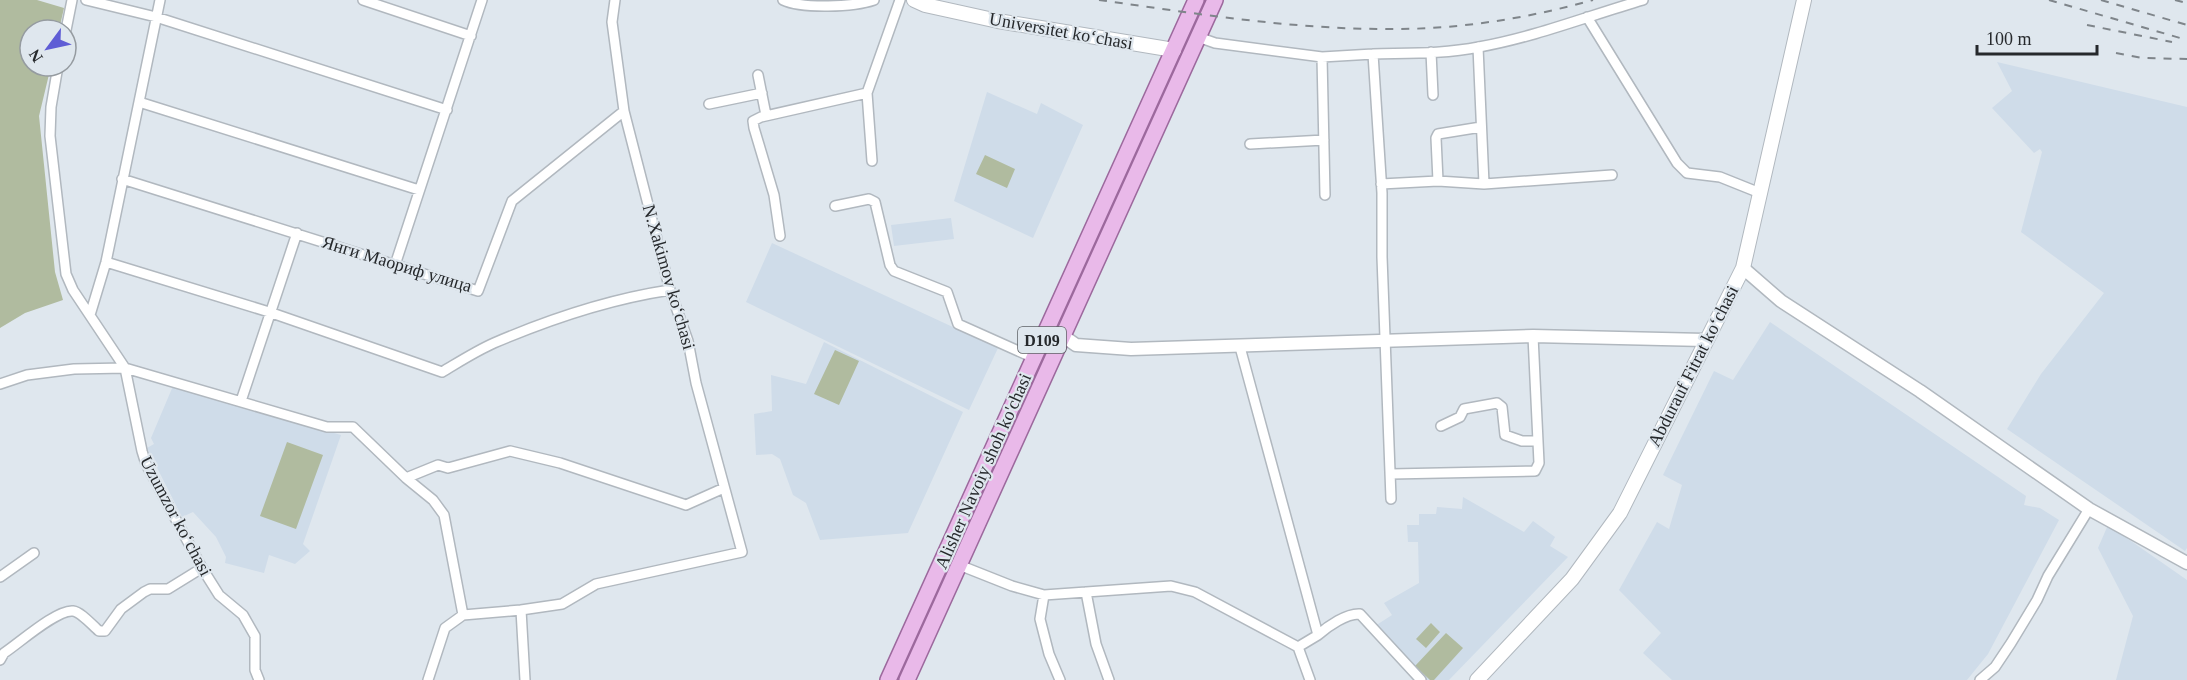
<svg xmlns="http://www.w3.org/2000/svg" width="2187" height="680" viewBox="0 0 2187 680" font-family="'Times New Roman',serif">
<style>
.built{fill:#cfdce9}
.green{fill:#b0bb9f}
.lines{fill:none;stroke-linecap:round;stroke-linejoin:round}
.minor-casing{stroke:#b1b8bf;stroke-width:12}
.tertiary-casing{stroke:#b1b8bf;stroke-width:15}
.secondary-casing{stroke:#b1b8bf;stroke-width:16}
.primary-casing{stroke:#9c699d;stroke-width:18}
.minor{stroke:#fff;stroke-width:9}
.tertiary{stroke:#fff;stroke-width:12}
.secondary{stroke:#fff;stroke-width:14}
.primary{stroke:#e9b9e9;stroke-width:15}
.rail{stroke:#7f858a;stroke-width:2;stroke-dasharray:8 8;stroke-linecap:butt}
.labels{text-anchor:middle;stroke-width:4.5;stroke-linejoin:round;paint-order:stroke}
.shield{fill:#dfe7ee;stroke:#5e6266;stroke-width:1.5}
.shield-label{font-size:16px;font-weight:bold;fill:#26292c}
.street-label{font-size:18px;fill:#26292c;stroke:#dfe7ee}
</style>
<rect width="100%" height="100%" fill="#dfe7ee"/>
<path class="built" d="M1997,62l190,45v441l-2,3 -178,-122 34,-55 63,-81 -83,-61 21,-80 -2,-3 -6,4 -42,-45 20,-17z
M987,92l50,22 4,-11 42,22 -50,113 -79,-37z
M951,218l3,21 -60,7 -3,-21z
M772,243l226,105 -29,62 -223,-108z
M1770,322l256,174 -2,9 16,3 19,12 -71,134 -21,26h-295l-29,-27 18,-20 -42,-43 38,-68 12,7 13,-44 -19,-10 51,-104 19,9z
M824,342l139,70 -55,121 -88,7 -14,-37 -13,-8 -13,-36 -8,-5 -16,1 -2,-41 18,-3 -1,-36 35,9z
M173,386l168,49 -38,109 7,7 -15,13 -26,-9 -5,18 -39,-10 1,-6 -10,-20 -23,-25 -11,5 -35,-69 7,-4 -3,-6z
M1463,497l61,35 9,-11 22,16 -5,9 18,11 -119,123h-23l-51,-54 17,-11 -8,-12 35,-20 -1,-41h-10l-1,-17h12v-11h17l1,-7 25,2z
M2108,525l79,55v100h-71l17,-64 -35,-68z"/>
<path class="green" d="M0,0h37l27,8 -5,22h-29v36h21l-12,50 16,156 8,28 -38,13 -25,15z
M985,155l30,14 -8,19 -31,-14z
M835,350l24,11 -20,44 -25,-11z
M287,442l36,13 -27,74 -36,-13z
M1431,623l9,9 -14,16 -10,-9z
M1446,633l17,15 -29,32h-4l-15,-14z"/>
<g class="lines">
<g class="minor-casing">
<path id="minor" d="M86,0l70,17 291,93
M363,0l108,36
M783,0c19,9 71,7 91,0
M1587,17l90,146 10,10 33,4 40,16
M66,30l6,-30
M1198,37l17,6 107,14 51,-3
M1478,47l6,137
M1431,52l2,43
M1322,57l3,138
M58,66l-7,41 -1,29 16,138 7,16 52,78 17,83 4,13 56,104 17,27 24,20 12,21v34l4,10
M758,75l8,40
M139,102l280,88
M709,104l53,-11
M1250,144l74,-4
M872,161l-5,-68 33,-93
M122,179l356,112 34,-90 112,-90
M1438,181l-2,-43 2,-4 43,-7
M1381,184l57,-3 46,3 128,-9
M835,206l34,-7 6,3 15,63 4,6 53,21 11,32 76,34
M780,236l-6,-41 -20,-67 -1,-7 8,-4 106,-24
M106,262l163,50 173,60c17,-10 34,-21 52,-29 56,-24 116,-44 176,-53
M395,265l87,-265
M90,315l16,-53 54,-262
M1240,347l78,288 -20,12
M0,384l27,-9 47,-6 51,-1 202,59h26l53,51 27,22 11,15 19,100
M241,401l56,-168
M1441,426l19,-9 4,-8 33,-6 5,4 3,28 17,6h15
M1391,474l144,-3 4,-8 -6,-127
M406,478l32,-13 10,3 62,-17 50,12 126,42 38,-17
M1391,499l-9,-242v-64l-9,-139c35,-1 71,0 106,-7 56,-10 109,-31 164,-47
M959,565l53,21 32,9 127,-9 24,6 103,55 12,33
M0,577l34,-24
M1086,592l10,52 13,36
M1044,595l-4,24 9,35 11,26
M521,610l41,-6 34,-20 146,-32 -46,-169 -8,-42 -18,-51 -46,-179 -12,-89 3,-22
M1318,635c10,-9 29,-22 42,-21l61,66
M0,660l4,-7c14,-9 53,-44 69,-42 8,1 19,14 26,20h6l16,-22 23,-17 6,-3h18l34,-21
M428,680l17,-52 18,-13 58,-5 4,70
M1980,680l15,-13 16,-24 26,-43 11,-24 41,-67"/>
</g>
<g class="tertiary-casing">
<path id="tertiary" d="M1743,268l38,33 139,90 169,118 98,54
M1063,336l13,9 55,4 402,-13 172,4"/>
</g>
<g class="secondary-casing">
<path id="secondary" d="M914,0l11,5 73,16 176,29
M1477,680l95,-101 48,-66 123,-245 61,-268"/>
</g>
<g class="primary-casing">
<path id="primary" d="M888,680l308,-680
M907,680l308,-680"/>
</g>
<use href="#minor" class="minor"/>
<use href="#tertiary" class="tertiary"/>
<use href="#secondary" class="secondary"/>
<use href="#primary" class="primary"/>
<path class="rail" d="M1099,0c94,13 190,29 286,29 70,1 140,-10 208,-29
M2049,0l138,40
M2101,0l86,25
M2175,0l12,3
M2087,25l85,17
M2116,53l26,5 45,1"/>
</g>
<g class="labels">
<rect class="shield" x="1018" y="327" width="48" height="26" rx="4.5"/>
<g class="shield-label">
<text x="1042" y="346">D109</text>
</g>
<g class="street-label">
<text transform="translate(1061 31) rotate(10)" y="6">Universitet kо‘chasi</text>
<text transform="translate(397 264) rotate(17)" y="6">Янги Маориф улица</text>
<text transform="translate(669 277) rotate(74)" y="6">N.Xakimov koʻchasi</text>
<text transform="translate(1693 366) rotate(-63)" y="6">Abdurauf Fitrat koʻchasi</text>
<text transform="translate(983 471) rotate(-66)" y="6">Alisher Navoiy shoh ko'chasi</text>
<text transform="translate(176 516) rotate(62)" y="6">Uzumzor koʻchasi</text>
</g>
</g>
<g transform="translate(48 48) rotate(237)"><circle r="28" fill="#dfe7ee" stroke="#959ba0" stroke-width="1.5"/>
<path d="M0-4.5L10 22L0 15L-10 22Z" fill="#5f5dd5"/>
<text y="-9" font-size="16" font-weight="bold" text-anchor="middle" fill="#26292c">N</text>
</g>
<path d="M1977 45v9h120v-9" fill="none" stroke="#26292c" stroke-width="3"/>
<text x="1986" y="45" font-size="18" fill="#26292c" stroke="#dfe7ee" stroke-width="4.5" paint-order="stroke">100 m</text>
</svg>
